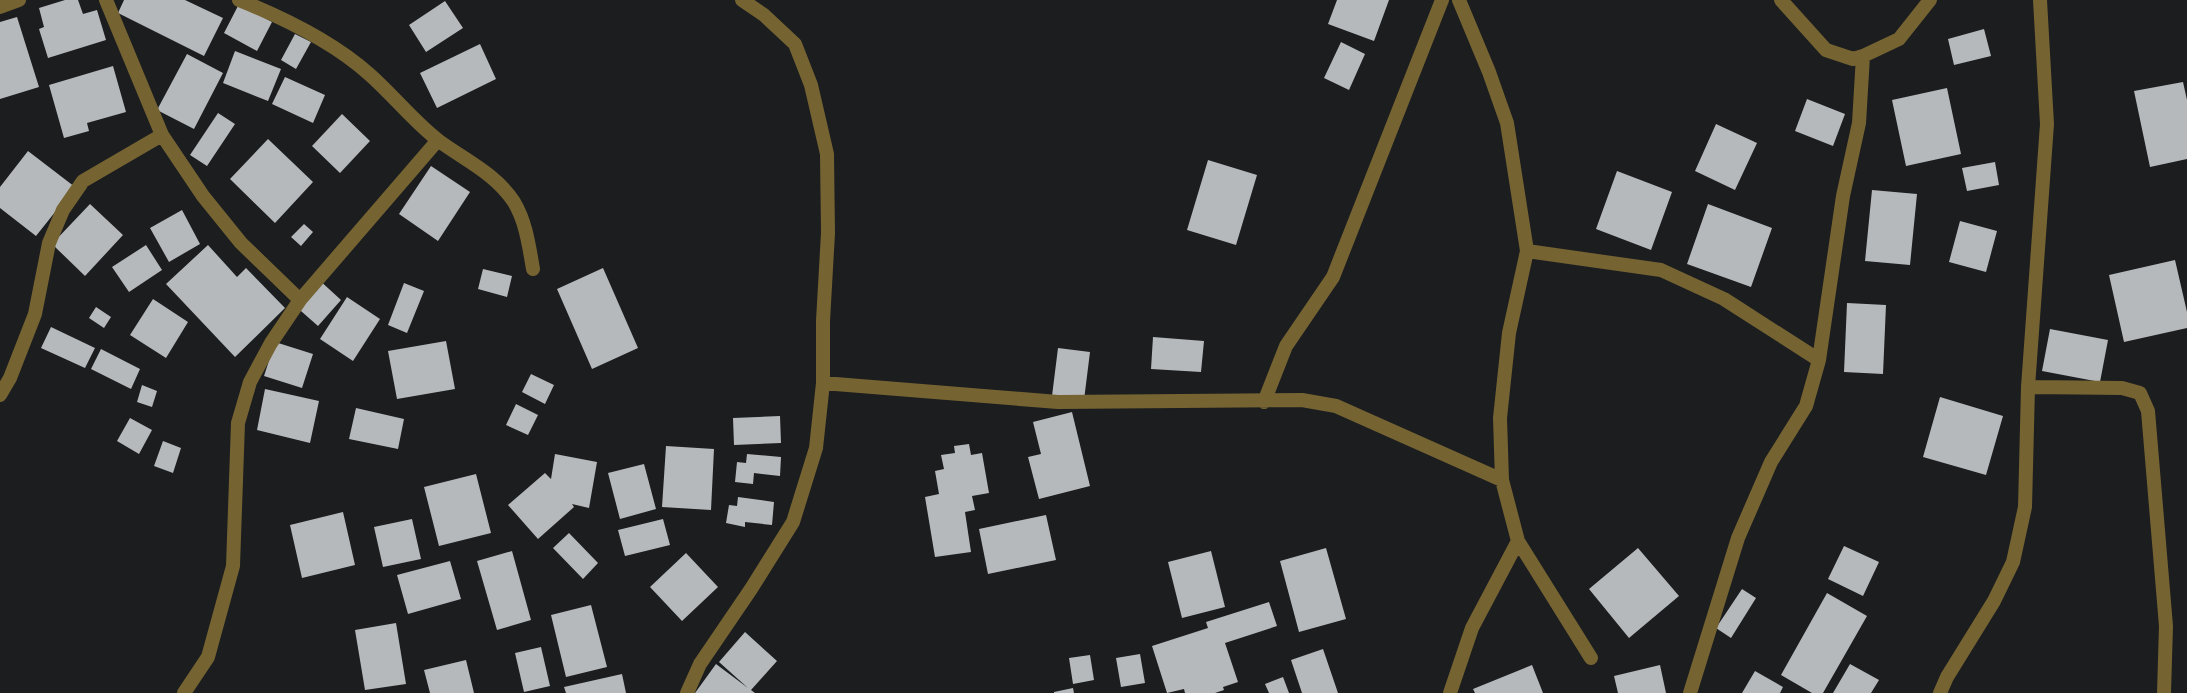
<svg xmlns="http://www.w3.org/2000/svg" width="2187" height="693" viewBox="0 0 2187 693" font-family="Cabin,sans-serif">
<style>
.building{fill:#b6b9bc}
.lines{fill:none;stroke-linecap:round;stroke-linejoin:round}
.street{stroke:#756332;stroke-width:14}
</style>
<rect width="100%" height="100%" fill="#1b1d1f"/>
<path class="building" d="M65,0h13l5,14 14,-4 9,30 -58,18 -9,-29 5,-2 -5,-19z
M124,0h61l38,18 -19,38 -86,-43z
M1337,0h52l-15,41 -46,-17z
M445,1l18,27 -37,24 -17,-27z
M239,4l33,18 -15,29 -33,-18z
M17,17l22,70 -39,12v-77z
M1984,29l7,27 -37,9 -6,-26z
M295,34l16,8 -15,27 -15,-9z
M1341,42l24,12 -16,36 -25,-12z
M480,44l16,35 -59,29 -17,-35z
M235,51l46,18 -13,32 -45,-18z
M187,54l36,19 -29,56 -37,-19z
M113,66l13,46 -39,11 2,8 -25,7 -15,-53z
M285,77l40,18 -12,28 -41,-19z
M2183,82l4,18v59l-37,8 -16,-76z
M1947,88l14,66 -55,12 -14,-66z
M1807,99l38,15 -12,32 -38,-15z
M218,113l17,11 -28,42 -17,-11z
M342,114l28,27 -30,32 -28,-27z
M1716,124l41,19 -22,47 -40,-19z
M268,139l45,43 -38,41 -45,-44z
M28,151l47,36 -39,49 -36,-28v-21z
M1208,160l49,15 -21,70 -49,-15z
M1995,162l4,23 -32,6 -5,-23z
M431,166l39,26 -32,49 -39,-27z
M1617,171l55,21 -21,58 -55,-21z
M1872,190l45,4 -7,71 -45,-4z
M90,204l33,31 -38,41 -33,-32z
M1708,204l64,24 -21,59 -64,-23z
M182,210l18,34 -31,18 -19,-34z
M1960,221l37,10 -11,41 -37,-10z
M304,224l9,8 -12,14 -10,-9z
M146,245l16,25 -33,22 -17,-25z
M208,245l29,32 9,-9 39,40 -50,49 -69,-73z
M2175,260l12,52v16l-63,14 -15,-67z
M603,268l35,80 -46,21 -35,-80z
M483,269l29,7 -5,21 -29,-8z
M317,278l24,22 -23,26 -25,-22z
M404,283l20,8 -17,42 -19,-8z
M347,297l33,22 -27,42 -33,-22z
M153,299l35,23 -22,36 -36,-23z
M1847,303l39,2 -3,69 -39,-2z
M96,307l15,10 -7,11 -15,-10z
M51,327l44,21 -10,20 -44,-20z
M2050,329l58,11 -8,42 -58,-11z
M1153,337l51,4 -3,31 -50,-3z
M446,341l9,48 -58,10 -9,-48z
M275,342l38,12 -11,34 -38,-12z
M1058,348l32,4 -6,48 -32,-4z
M101,349l39,20 -9,20 -40,-20z
M531,374l23,11 -9,19 -23,-12z
M142,385l15,6 -5,16 -15,-5z
M265,389l54,12 -9,42 -53,-13z
M1940,397l63,19 -17,59 -63,-18z
M516,404l22,11 -10,20 -22,-10z
M356,408l48,11 -6,30 -49,-10z
M1072,412l18,74 -51,13 -11,-42 13,-3 -8,-32z
M780,416l1,27 -47,2 -1,-27z
M130,418l22,12 -13,24 -22,-13z
M163,441l18,7 -8,25 -19,-7z
M969,444l2,11 11,-2 7,40 -17,3 3,14 -10,2 6,40 -36,5 -10,-60 14,-3 -4,-23 9,-2 -3,-14 14,-2 -1,-7z
M666,446l48,3 -3,61 -49,-3z
M555,454l42,8 -8,46 -17,-4 2,3 -36,32 -30,-34 37,-32 6,6z
M747,454l34,3 -1,19 -26,-3 -1,11 -18,-2 2,-20 9,1z
M644,464l12,45 -36,10 -12,-46z
M476,474l15,59 -52,13 -15,-59z
M738,497l36,5 -2,23 -27,-3v5l-19,-4 3,-18 8,1z
M343,512l12,53 -53,13 -12,-53z
M1046,515l10,45 -68,14 -9,-45z
M412,519l9,40 -38,8 -9,-40z
M663,519l7,26 -45,11 -7,-26z
M569,533l29,30 -15,16 -30,-31z
M1844,546l35,16 -16,34 -35,-17z
M1326,548l20,71 -47,13 -19,-71z
M1638,548l41,48 -50,42 -40,-49z
M512,551l19,69 -34,10 -20,-69z
M1211,551l14,56 -43,11 -14,-56z
M686,553l32,34 -36,34 -32,-34z
M450,561l11,38 -53,15 -11,-39z
M1742,589l14,9 -25,40 -15,-10z
M1827,593l40,23 -44,77h-11l-31,-18z
M1269,602l8,24 -52,17 13,39 -15,5 1,3 -9,3h-30l-1,-4 -17,4 -15,-47 56,-18 -2,-6z
M591,605l16,62 -41,10 -15,-62z
M396,623l10,61 -41,6 -10,-60z
M745,632l32,29 -26,29 4,3h-60l21,-29 32,24 -29,-26z
M541,647l9,39 -26,6 -9,-39z
M1323,649l15,44h-36l-11,-33z
M1140,654l5,29 -24,4 -5,-29z
M1090,655l4,25 -21,4 -4,-26z
M466,660l8,33h-44l-6,-23z
M1850,664l29,16 -8,13h-38z
M1532,665l11,28h-68l-2,-4z
M1660,665l6,28h-48l-4,-17z
M1755,671l28,16 -3,6h-38z
M622,674l4,19h-60l-2,-6z
M1283,677l6,16h-20l-4,-9z
M1073,688l1,5h-20v-1z"/>
<g class="lines">
<path class="street" d="M106,0l56,135 41,61 38,47 59,57
M239,0c45,18 93,41 130,74 24,21 45,48 70,67 26,19 57,33 75,61 12,20 15,44 19,67
M1459,0l30,72 18,51 20,128 -18,82 -9,85 2,62 16,61 73,117
M1781,0l45,50 27,9 10,-3 36,-17 31,-39
M0,7l19,-7
M1527,251l134,19 63,29 95,61
M823,383l235,19 244,-2 34,6 166,74
M2028,387l94,1 18,5 8,18 18,215 -2,67
M0,395l10,-17 25,-64 14,-71 14,-33 20,-29 79,-46
M1264,402l22,-56 47,-69 109,-277
M184,693l24,-36 25,-91 5,-143 12,-41 21,-39 29,-43 138,-160
M687,693l13,-29 51,-75 42,-67 23,-74 7,-65v-62l5,-88 -1,-79 -16,-69 -16,-41 -31,-29 -22,-15
M1450,693l22,-65 46,-87
M1690,693l48,-155 33,-76 35,-56 13,-46 24,-164 16,-73 4,-67
M1940,693l7,-16 47,-76 19,-39 12,-55 3,-120 19,-263 -7,-124"/>
</g>
</svg>
